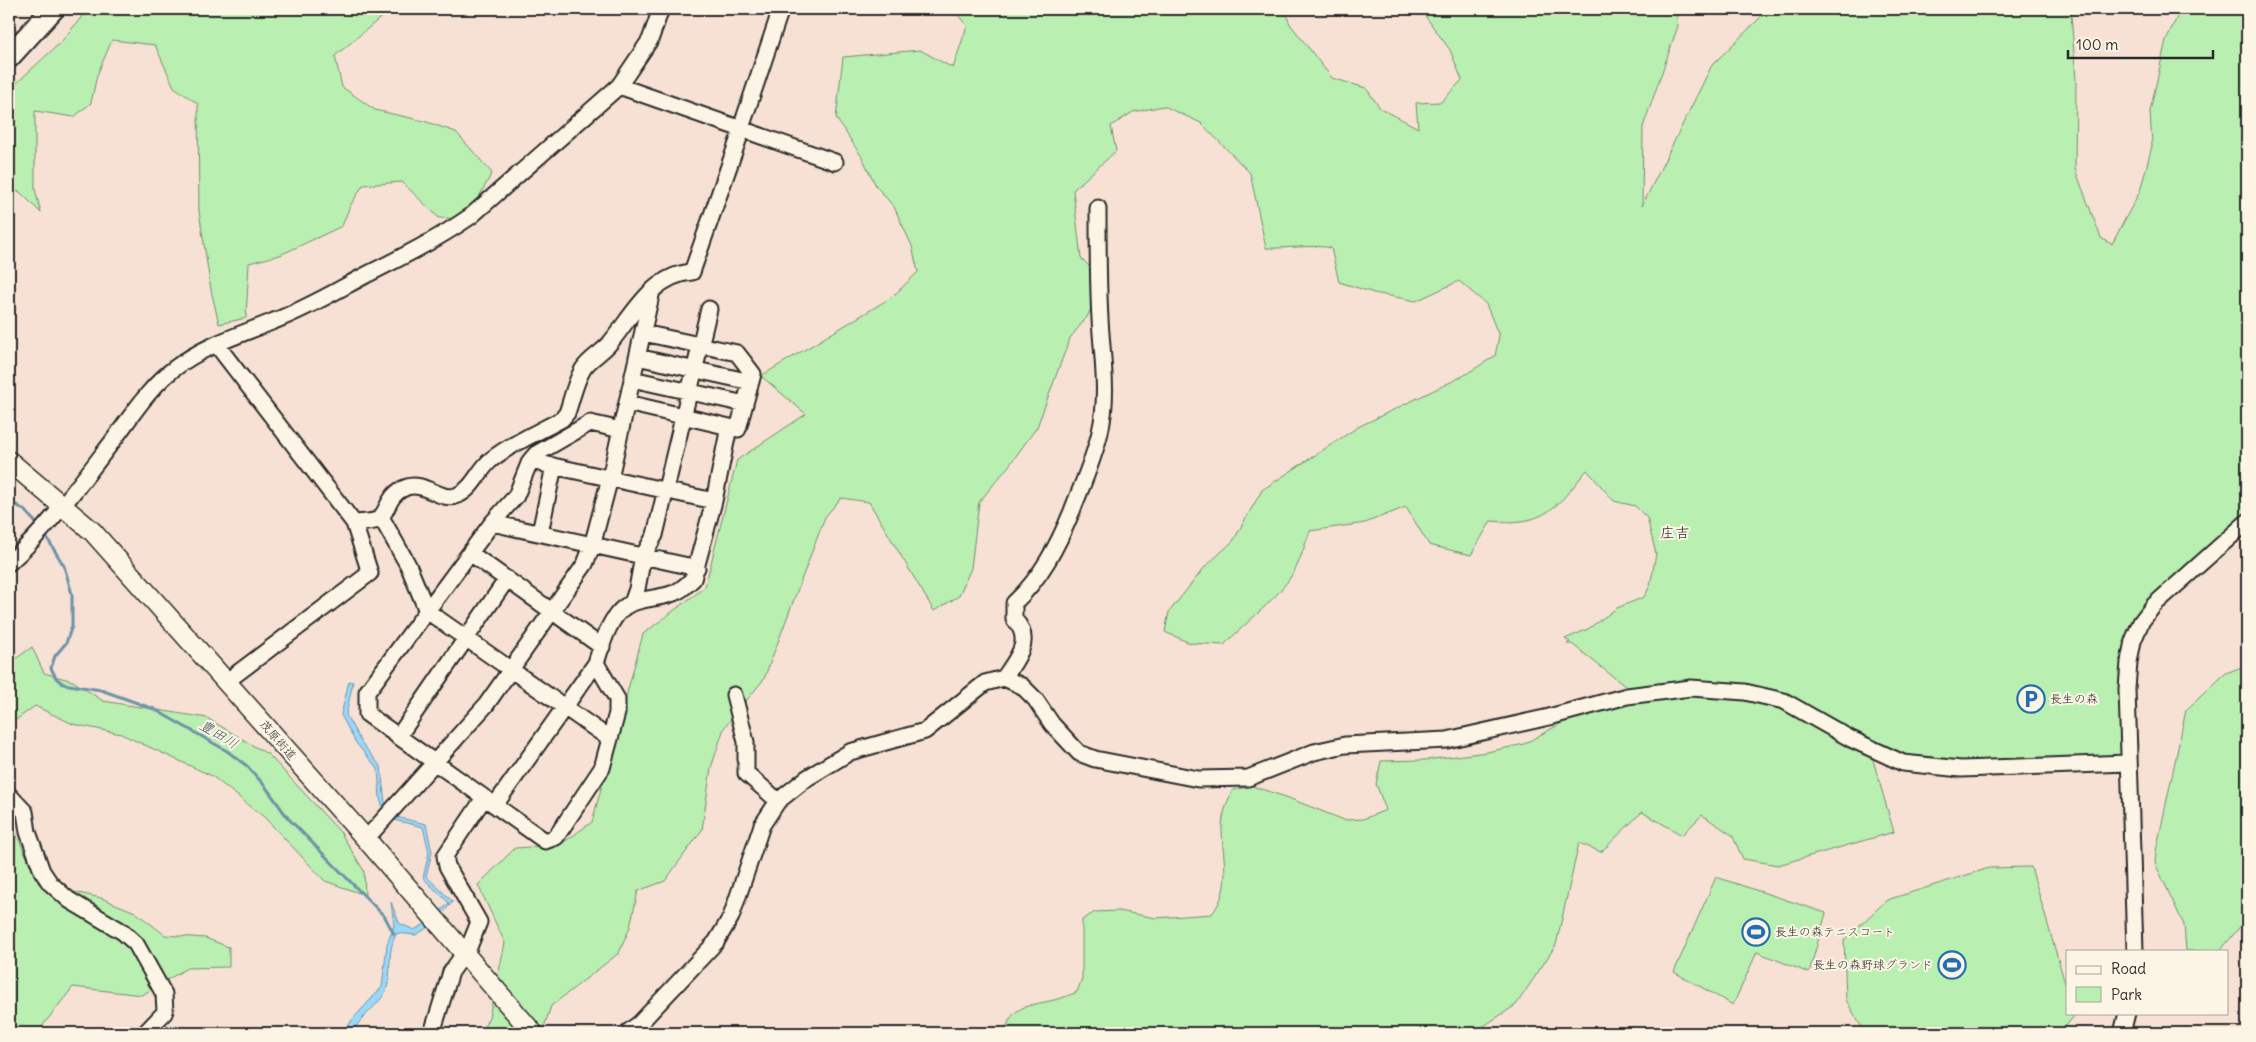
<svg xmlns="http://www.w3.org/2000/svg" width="2256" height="1042" viewBox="0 0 2256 1042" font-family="Delius,'Klee One',sans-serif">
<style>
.green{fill:#b9efb1;stroke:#728d6e}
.water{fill:#9ad8fb;stroke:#6e93a8}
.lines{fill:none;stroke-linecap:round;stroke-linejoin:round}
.stream{stroke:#6e93a8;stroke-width:3}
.minor-casing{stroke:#2b2b2b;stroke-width:19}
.major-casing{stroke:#2b2b2b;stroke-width:22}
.highway-casing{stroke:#2b2b2b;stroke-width:25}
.minor{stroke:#fcf5e5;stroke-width:15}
.major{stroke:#fcf5e5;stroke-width:19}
.highway{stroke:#fcf5e5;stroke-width:21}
.labels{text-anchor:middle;stroke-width:4;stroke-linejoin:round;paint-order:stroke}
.poi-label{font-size:12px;fill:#2b2b2b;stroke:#fcf5e5;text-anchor:start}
.street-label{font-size:12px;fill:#2b2b2b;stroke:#fcf5e5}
.water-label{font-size:14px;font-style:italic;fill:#47565f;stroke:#fcf5e5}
.quarter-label{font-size:15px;fill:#2b2b2b;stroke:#fcf5e5}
</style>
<rect width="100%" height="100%" fill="#f7e1d4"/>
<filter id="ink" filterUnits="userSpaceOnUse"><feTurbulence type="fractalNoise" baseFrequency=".02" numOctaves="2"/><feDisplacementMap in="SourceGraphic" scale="10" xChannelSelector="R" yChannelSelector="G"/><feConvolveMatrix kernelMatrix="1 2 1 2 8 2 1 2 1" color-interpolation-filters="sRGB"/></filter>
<g filter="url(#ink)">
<path class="green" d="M88,9h303l-56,47 7,31 33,23 49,11 32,11 36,41 -25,46 -28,-1 -37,-36 -39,3 -13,21 -8,20 -62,29 -31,8 -3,55 -27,6 -8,-34 -12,-79 -1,-107 -24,-17 -19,-42 -43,-5 -15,35 -6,28 -17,14 -39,-6v78l6,24 -21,-21 -11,-3v-99l52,-48z
M953,9h331l6,15 42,54 34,10 14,20 38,20 -2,-25 25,-1 21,-22 -12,-30 -30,-41h256l2,17 -35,101 -1,79 70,-141 57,-56h304l-2,5 5,66 -1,89 26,69 11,6 28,-53 12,-45 -2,-35 16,-71 15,-31h66v504l-105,101 -19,146 -182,4 -38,-7 -27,-13 -3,16 21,72 -116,33 -35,-6 -11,-24 -30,-20 -20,20 -40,-23 -41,40 -22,-9 -23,102 -40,60 -43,28h-468c6,-29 25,-27 49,-33 8,-2 16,-5 23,-8l5,-14v-58l13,-8 24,-1 37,7 56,-4c21,-28 10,-54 10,-86 0,-14 5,-26 11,-38l19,-4 34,11 58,23 19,-1 23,-9 -10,-26 5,-23 44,-1 62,-8 37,-8 70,-39 36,-15 -58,-46h-5l3,-2 -5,-3 23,-10 29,-21 27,-11 6,-11 6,-32 -9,-36 -12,-12 -21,-5 -27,-31c-32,39 -42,56 -96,51l-20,34 -42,-10 -23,-38 -41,16 -55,8c-5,13 -9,28 -16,41 -16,27 -48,50 -70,73l-34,-2 -25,-11 4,-20 35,-44 29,-27 29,-51 96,-63 105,-51 32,-20 4,-20 -13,-32 -27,-23 -43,20 -42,-8 -35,-11 -8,-34c-14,-4 -47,1 -65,0l-16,-75 -49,-50 -37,-17 -31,6 -22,14 5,25 -43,39 8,68 23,23 -17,36 -17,21 -33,89 -29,40 -29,35 -8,66 -12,28 -25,15 -65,-109 -28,-4 -16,19 -61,162 -40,49 -13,40 -9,62 -37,51 -27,10 -8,36 -11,26 -68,53 -9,27h-61l8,-16 16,-74 -27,-58 37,-37 45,-3 32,-23 51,-188 62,-47 32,-127 69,-46 -45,-38 131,-79 26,-25 -6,-26 -18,-39 -18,-21 -14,-29 -26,-39 7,-61 77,-7 33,18 14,-42z
M32,647l12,26 29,8 30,20 104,17 62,37 72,78 23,38 1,24 -40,-14 -61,-64 -52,-41 -91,-42 -48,-10 -38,-18 -26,19v-61z
M2247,665v253l-27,33h-34l-2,-26 -29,-62 1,-12 30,-141 40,-37z
M9,818l30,66 62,14 34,14 30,23 40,3 24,9v20l-42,1 -45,27 -69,-8 -36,46h-28z
M2031,867l36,123v23h7l1,2 -15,18h-195l-19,-33 -2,-60 43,-40 102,-32z
M1716,877l110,36 -17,60 -52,-21 -24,53 -59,-33z"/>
<path class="water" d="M349,681l4,1 -7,33 15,27 20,25 4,36 11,14 30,7 6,28 -6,24 27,26 -23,24 -14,9 -19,-2c-11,16 -4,40 -11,58 -6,13 -26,26 -34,42h-8l8,-13 30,-33 5,-43 7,-18 -3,-24 8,21 15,7 13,-7 22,-20 -26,-25 6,-26 -6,-25 -29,-7 -10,-9 -4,-12 -2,-30 -22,-26 -15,-28z"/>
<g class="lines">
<path class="stream" d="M9,500l15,10 15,16
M44,533l20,33 8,28v32l-6,17 -11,13 -4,12 5,10 7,6 38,6 53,19 73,42 20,15 18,20 23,32 97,99 9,17"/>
<g class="minor-casing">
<path id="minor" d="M619,86l216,76
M741,128l40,-119
M216,344l138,179 16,50 -143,108
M637,357l114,25
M632,379l113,25
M627,403l111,26 15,-55 -16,-21 -94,-20
M621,430l-31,-7 -54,31 -6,7 -14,35 -24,27 -125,169v22l178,127 11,-4 46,-69 15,-55v-14l-21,-36c6,-18 13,-46 30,-57 13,-8 31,-7 45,-12 9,-2 15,-9 22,-15l21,-78 15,-74
M530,461l184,40
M381,517l27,48 19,46 183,128
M354,523c7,-1 16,0 23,-3 12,-6 9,-26 30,-33 18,-6 34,16 51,8 16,-7 21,-26 34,-36 20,-16 47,-27 70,-40l5,-6c5,-14 8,-31 16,-44 6,-10 20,-17 27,-26 23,-28 42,-68 82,-71l50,-143
M492,523l205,45
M540,533l14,-67
M470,553l132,94
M9,563c40,-36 70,-78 103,-121 19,-25 37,-55 63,-74 30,-23 65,-33 99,-47 32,-12 62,-30 92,-46 36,-18 72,-36 105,-59l148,-130 31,-46 11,-31
M632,603l5,-14 6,-33 12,-21 54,-226
M1004,678c13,-20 30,-38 10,-59v-16c27,-25 44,-58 58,-92 10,-26 22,-52 28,-79 9,-37 2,-76 0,-113 -2,-37 -2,-74 -2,-111
M734,695l12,47v31l32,28
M398,737l109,-158
M9,795l16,17 3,20 14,39 8,12 19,17 54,32 13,12 28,50 1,18 -20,21
M495,805l101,-142
M366,839l120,-134 99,-141 7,-18 18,-68 42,-187
M2135,951l-8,-262 2,-27 4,-21 8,-19 13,-17 93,-83
M432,1033l19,-61 18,-25 10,-25 -32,-56 -2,-10 39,-58
M627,1033l13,-10 76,-81 15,-25 31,-92 16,-24 29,-23 43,-26 75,-21 60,-48 19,-5 18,8 13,13 17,25 27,29 16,6 103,20 50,-1 66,-26 31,-7 102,-5 102,-23 78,-21 64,-8 54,4 39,9 67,38 52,24 58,6 167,-6
M2122,1033l5,-20"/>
</g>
<g class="major-casing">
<path id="major" d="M9,461l83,70 274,308 167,194"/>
</g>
<g class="highway-casing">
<path id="highway" d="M9,57l44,-48"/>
</g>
<use href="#minor" class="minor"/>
<use href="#major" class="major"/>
<use href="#highway" class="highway"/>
</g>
</g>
<defs>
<g id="parking-ring" transform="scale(1.4375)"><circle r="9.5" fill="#fcf5e5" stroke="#1f6fb2" stroke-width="1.5"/><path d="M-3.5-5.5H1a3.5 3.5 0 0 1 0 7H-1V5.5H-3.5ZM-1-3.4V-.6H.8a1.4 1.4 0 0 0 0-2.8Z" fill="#1f6fb2"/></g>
<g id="stadium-ring" transform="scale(1.4375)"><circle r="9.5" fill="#fcf5e5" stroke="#1f6fb2" stroke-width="1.5"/><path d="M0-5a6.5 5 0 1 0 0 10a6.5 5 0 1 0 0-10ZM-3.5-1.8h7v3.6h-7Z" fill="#1f6fb2"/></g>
</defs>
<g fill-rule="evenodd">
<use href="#parking-ring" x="2031" y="699"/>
<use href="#stadium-ring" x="1756" y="932"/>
<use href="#stadium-ring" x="1952" y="965"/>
</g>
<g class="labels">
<g class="poi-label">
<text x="2050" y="703">長生の森</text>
<text x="1775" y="936">長生の森テニスコート</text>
<text x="1933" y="969" text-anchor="end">長生の森野球グランド</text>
</g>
<g class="street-label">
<text transform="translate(278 740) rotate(49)" y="4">茂原街道</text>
</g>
<g class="water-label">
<text transform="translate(219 734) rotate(31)" y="5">豊田川</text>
</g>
<g class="quarter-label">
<text x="1675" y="538">庄吉</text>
</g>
</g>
<rect width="2256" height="1042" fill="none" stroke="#fcf5e5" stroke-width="30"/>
<rect x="15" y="15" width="2226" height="1012" fill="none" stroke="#2b2b2b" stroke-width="2" filter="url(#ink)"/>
<rect x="2066" y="950" width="162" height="65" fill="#fcf5e5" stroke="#a8a49b"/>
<rect x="2076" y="966" width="25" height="8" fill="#fcf5e5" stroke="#a8a49b"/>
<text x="2111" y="974" font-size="15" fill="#2b2b2b">Road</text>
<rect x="2076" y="987" width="25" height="15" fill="#b9efb1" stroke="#a8a49b"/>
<text x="2111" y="1000" font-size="15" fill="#2b2b2b">Park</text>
<path d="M2068 50v8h145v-8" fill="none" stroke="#2b2b2b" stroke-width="2.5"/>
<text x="2076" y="50" font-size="15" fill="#2b2b2b" stroke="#fcf5e5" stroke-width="4" paint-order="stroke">100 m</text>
</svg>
